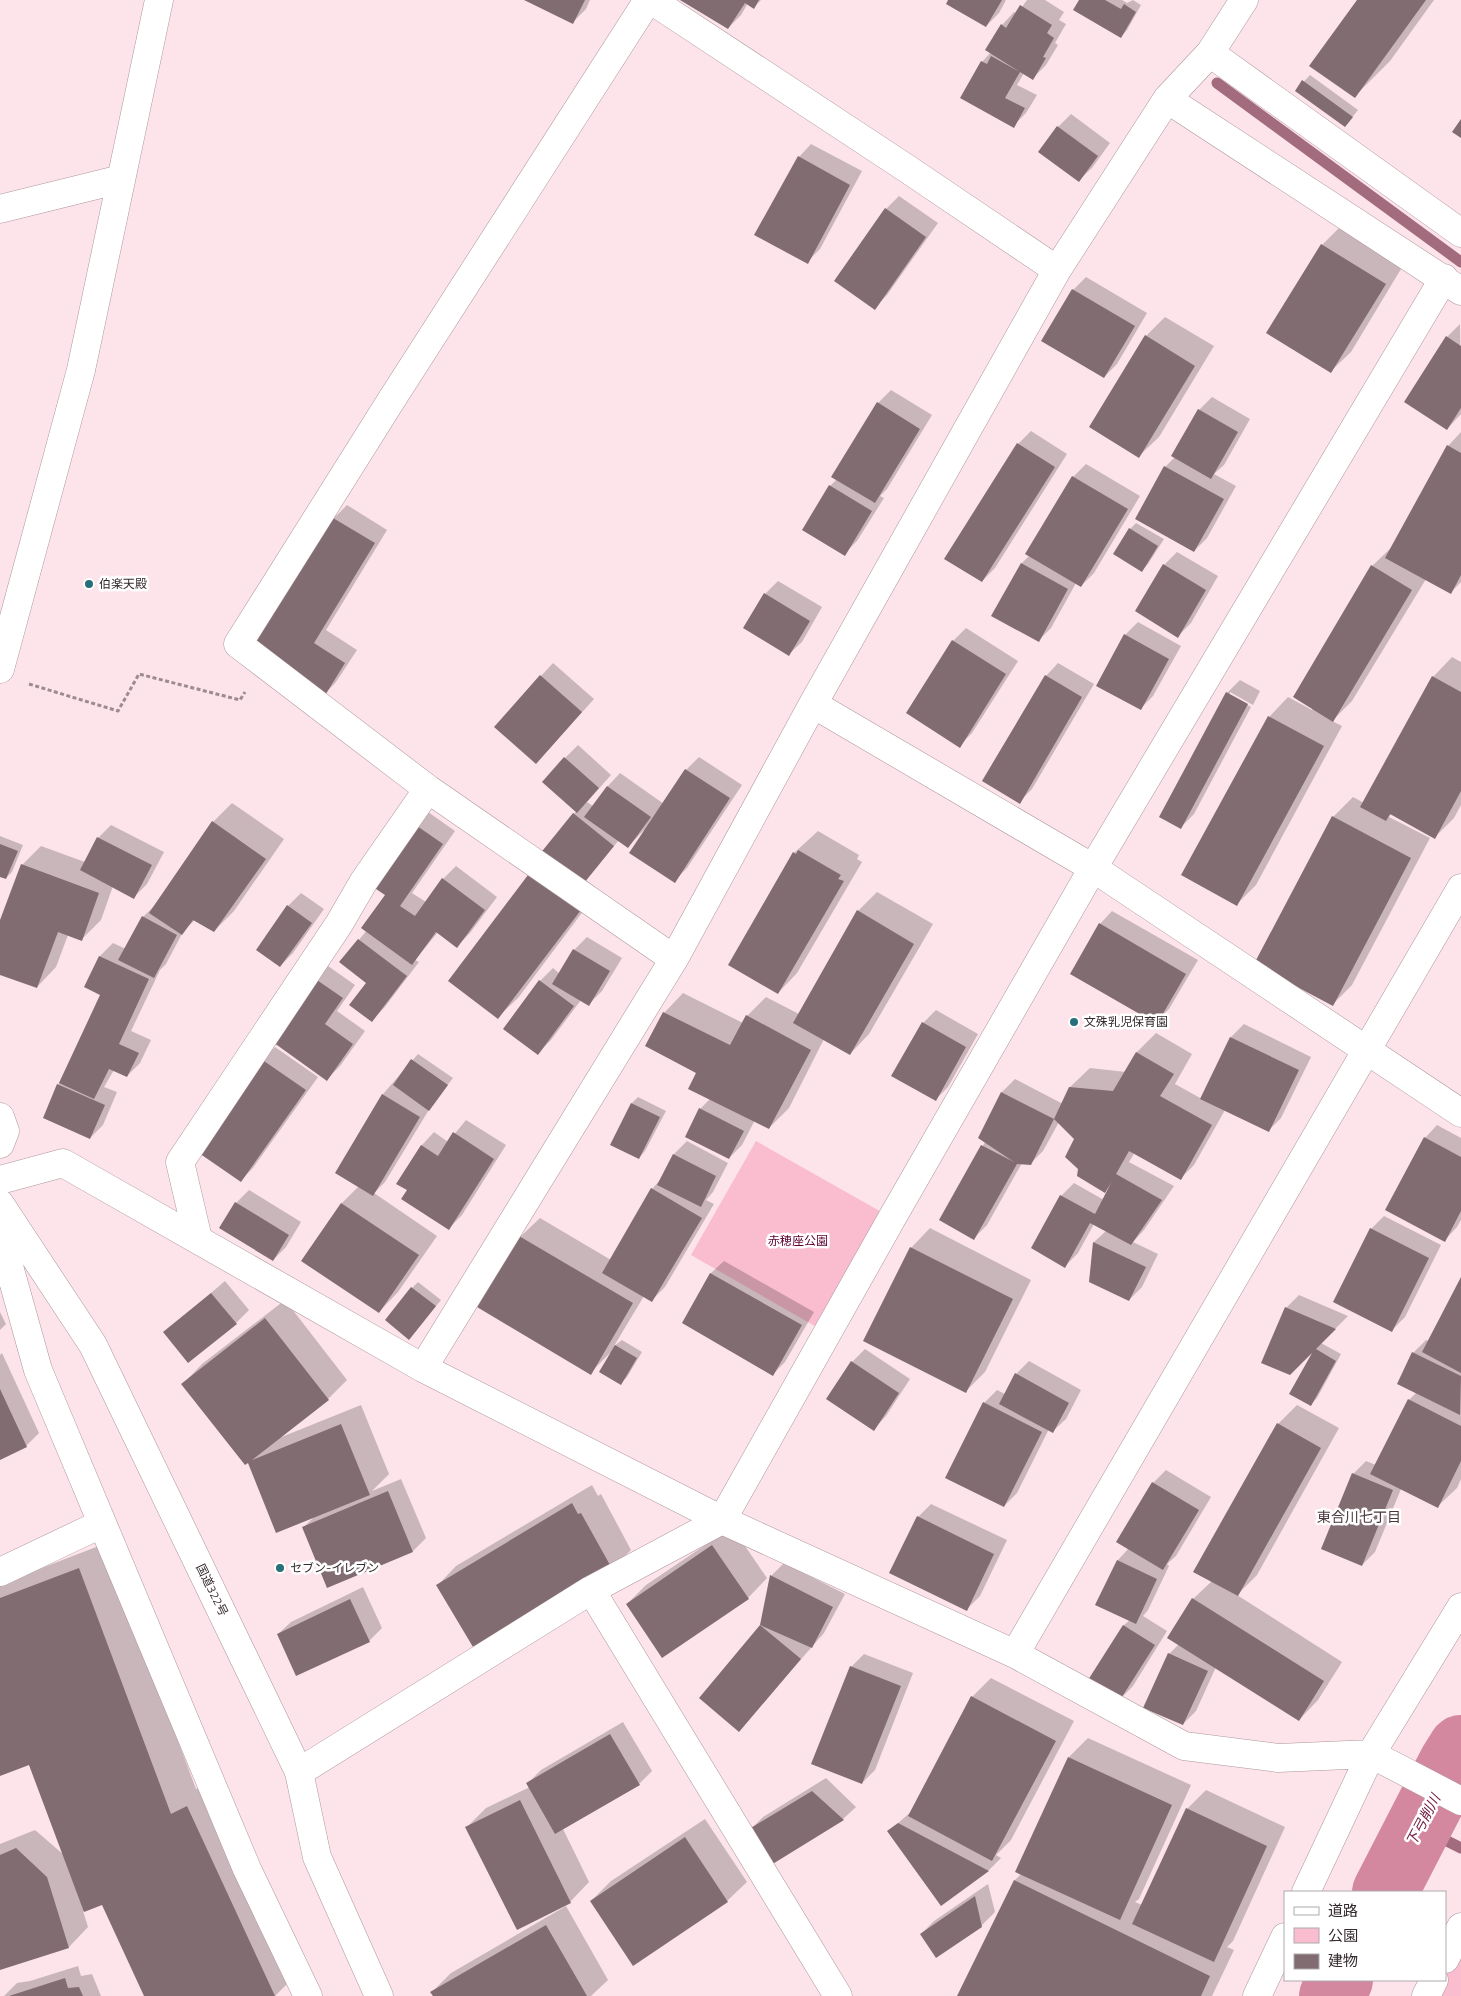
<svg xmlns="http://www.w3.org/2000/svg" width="1461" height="1996" viewBox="0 0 1461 1996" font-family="'Titillium Web','Noto Sans JP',sans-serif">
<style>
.green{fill:#fabccf}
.shadow{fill:#0003}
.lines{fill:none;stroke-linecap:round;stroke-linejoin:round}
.stream{stroke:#a36c7e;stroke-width:11}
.river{stroke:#d388a0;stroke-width:66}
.building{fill:#816c72}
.street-casing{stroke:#ad969d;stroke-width:29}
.highway-casing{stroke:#ad969d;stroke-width:29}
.path{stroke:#9d8b90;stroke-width:3;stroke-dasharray:4 2.5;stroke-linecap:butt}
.street{stroke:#fff;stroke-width:28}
.highway{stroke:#fff;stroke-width:28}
.poi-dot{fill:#276f7a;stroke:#fff;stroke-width:2}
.labels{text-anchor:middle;stroke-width:5;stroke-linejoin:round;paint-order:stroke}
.poi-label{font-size:12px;fill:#342a2d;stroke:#fff;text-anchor:start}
.park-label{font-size:12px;fill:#5e0230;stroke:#fff}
.street-label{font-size:12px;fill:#342a2d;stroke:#fff}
.neighbourhood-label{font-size:14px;fill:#4a373d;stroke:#fff}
.water-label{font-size:14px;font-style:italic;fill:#6e173d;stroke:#fff}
</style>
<rect width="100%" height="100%" fill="#fce4ea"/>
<path class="green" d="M756,1141l136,77 -65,115 -136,-78z
M1461,1927v69h-35z"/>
<path class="shadow" d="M527,0h63l-4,9 -13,13z
M682,0h79l-7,7 -6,-4 -7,12 -13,13z
M950,0h56l-7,13 -13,13z
M1027,0h18l19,12 -5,8 7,4 -11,19 3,2 -12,20 -13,13 -9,-5 -7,12 20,10 -11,18 -13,13 -31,-64 9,-10 11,-27 12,-13 3,2z
M1080,0h42l5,3 6,-3 8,5 -14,25 -6,7z
M1358,0h76l-44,61 -35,35z
M1310,75l48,35 -13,16 -49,-36z
M1071,114l39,29 -18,25 -13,12 -39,-29 18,-24z
M811,144l51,27 -42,78 -13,13 -8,-105z
M899,196l39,27 -51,72 -13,13 12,-99z
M1341,226l63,38 -53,88 -20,19 -9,-126z
M1086,277l61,36 -30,51 -13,13 -31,-87z
M1165,317l49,29 -55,91 -20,19 7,-120z
M1460,324l1,90 -14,15v-92z
M891,390l41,25 -45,74 -7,7 4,2 -27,43 -13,13 -14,-68 7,-7 41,-76z
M1212,397l38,22 -26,46 -10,9 22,12 -29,52 -13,13 -29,-84 10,-10 24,-47z
M1031,431l36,23 -72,114 -13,13 36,-137z
M1461,432v150l-10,10 -25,-13 -74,122 -20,20 10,5 -86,159 -19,19 32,-187 19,-20 24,13 60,-144 20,-19 56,-101z
M1086,464l54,32 -46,77 -13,13 -5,-3 -25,45 -13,13 -45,-26 29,-52 8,-8 -3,-2 46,-76z
M347,505l40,25 -61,100 31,20 -21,32 -12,13 -72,-46 82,-131z
M1136,523l28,16 -16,25 -6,6 -12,-41z
M1177,552l41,24 -27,47 -13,13 -14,-71z
M778,581l44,26 -20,35 -13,12 -24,-60z
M1138,622l43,24 -28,50 -13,13 -15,-74z
M966,628l52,33 -46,72 -13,13 -6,-105z
M1452,657l9,5v143l-7,13 -19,19 -43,-24 -3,4 41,21 -78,147 -19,19v-187l20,-20 11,6 69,-126z
M553,663l41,36 -45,50 -8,-73z
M1058,663l36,21 -62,105 -13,13 27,-126z
M1240,680l20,11 -7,14 -23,-13v3l21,12 -57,107 -13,13 46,-134z
M578,745l33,30 -24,27 6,4 15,-20 12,-13 44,31 22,-34 13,-13 43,28 -55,83 -13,13 -30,-51 -16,17 -9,-7 -33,40 13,10 -81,108 -20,19 75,-203 4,-3 -12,-53z
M232,803l52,36 -50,72 -20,20 -19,-11 -11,10 -18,34 -6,6 -29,61 20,9 -11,23 -13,13 -13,-6 -10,17 13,5 -14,33 -13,13 -32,-53 44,-90 -17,-8 15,-31 13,-13 13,6 17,-32 13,-13 57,-82z
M421,807l34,24 -43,62 14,9 17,-23 13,-13 41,31 -27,36 -13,13 -19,-14 -23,28 4,2 -35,46 -12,12 -5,-37 -26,-21 26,-32 20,-35z
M111,825l53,27 -17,32 -13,13 -21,-11 -12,34 -20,20 -13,-5 -12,32 -19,20 -37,-14v-50l22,-58 19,-19 44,16 13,-24z
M818,831l41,24 -2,4 5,3 -65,111 -19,20 16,-140z
M0,836l23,9 -11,27 -6,6 -6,-2z
M877,892l56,32 -64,110 -19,20 -26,-15 -35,69 -20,20 -14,-8 -13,25 -13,13 -29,-49 10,-10 -46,-86 19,-20 60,30 4,-7 19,-19 33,17 59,-103z
M301,893l23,16 -31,44 -13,13 8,-60z
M1112,911l86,49 -29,49 -13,13 -56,-98z
M587,937l35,21 -20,33 -13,13 -8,-4 -30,40 -13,13 2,-72 13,-13 7,6 14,-24z
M328,966l27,19 -18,26 28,20 -25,35 -13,13 -12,-100z
M936,1010l42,24 -30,53 -13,13 -42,-24 30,-53z
M1244,1024l67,33 -30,61 -13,13 -43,-21 -31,55 -13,13 -46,-26 -6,10 45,24 -30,44 -11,12 25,12 -16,33 -13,13 -38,-19 3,-39 12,-11 -12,-7 -16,29 -13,13 -4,-70 13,-13 30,17 7,-16 -7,7 -24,-22 -4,-30 -17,-17 -16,29 -13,13 -8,-1 -35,62 -13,13 -34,-18 45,-78 -6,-4 23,-46 13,-13 48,25 7,-17 20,-19 36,4 11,-20 19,-19 36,21 -17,30 27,15 29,-62z
M275,1047l43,30 -65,91 -13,13 22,-121z
M418,1054l35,24 -23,30 -45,74 -11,11 63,43 -39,56 -19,20 -76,-52 39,-57 17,-17 -22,-13 46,-79z
M638,1097l28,14 -21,40 -6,7 -27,-14 20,-41z
M466,1120l40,25 -44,70 -13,13 -41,-38 -10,-7 24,-38 12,-13 14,10z
M1437,1125l24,13v82l-4,7 -12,13 -20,-102z
M687,1141l41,22 -15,29 -7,8 8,4 -49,83 -13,13 -8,-4 -30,50 8,-6 20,12 -15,25 -6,6 -11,-30 -20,20 -111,-66 41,-70 20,-19 71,42 41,-71 9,-10 13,-25z
M249,1190l52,32 -15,25 -13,13 -37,-57z
M1384,1216l57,29 -36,72 -13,13 -21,-101z
M930,1228l101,52 -46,92 -19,19 -55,-143z
M724,1261l90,51 -29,50 -13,13 -89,-52 28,-50z
M225,1281l24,29 -13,13 -71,9z
M418,1282l23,18 -26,32 -3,-44z
M1461,1283v196l-4,9 -20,19 -36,-18 -26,63 -13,13 -9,-91 13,-13 10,4 33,-65 8,-8 -4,-39 13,-13 3,1z
M1299,1295l49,21 -27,27 20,11 -24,44 -6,6 5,-55 -30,-41z
M285,1300l62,80 -19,19 -49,39 82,-33 28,69 -17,17 29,-12 25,59 -13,13 -85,35 -25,-58 12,-12 -67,-55 -65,-77 19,-20z
M0,1312l6,12 -6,6z
M865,1349l45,30 -24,37 -12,13 -22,-67z
M2,1353l37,80 -13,13 -26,12v-103z
M1029,1361l52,29 -15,29 -13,12 -4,-2 -32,64 -13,13 -20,-103 13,-13 8,4 11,-20z
M1297,1405l42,23 -82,147 -20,20 105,67 -24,38 -19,20 -83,-53 -20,44 -13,13 -14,-70 10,-10 14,-45 19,-18 66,-157z
M1166,1470l45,27 -35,59 -9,8 2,2 -21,44 -5,6 24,15 -34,55 -13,13 -30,-19 34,-55 6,-5 -34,-16 22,-44 11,-12 24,-65z
M592,1485l6,11 3,-2 30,56 -20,19 -174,17 19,-20z
M931,1504l76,36 -27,56 -13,13 -49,-92z
M732,1527l35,51 -19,20 -121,6 19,-19z
M104,1544l92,245 16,-7 88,189 -25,25h-130l-42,-92 -20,7 5,16 -19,20 -69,22v-125l35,-14 29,25 -35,-91 -29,11v-191z
M784,1563l61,31 -21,39 -85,97 -38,-32 61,-72 9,-50z
M363,1587l19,41 -13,13 -91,-7 13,-12z
M864,1654l49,19 -38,97 -13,13 -11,-116z
M991,1678l83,43 -63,119 -15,15 5,3 -12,12 -48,34 -52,-73 23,-20 60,-114z
M623,1722l29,49 -13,13 -76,45 26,53 -19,20 -103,-75 19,-19 44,-21 -2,-4 13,-13z
M1088,1738l103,47 -52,114 -4,3 7,3 45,-96 19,-19 79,37 -52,114 -6,6 7,3 -22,46h-253l56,-116 7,-7 -5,-2 52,-114z
M826,1778l30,29 -13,12 -93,11 13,-13z
M705,1819l42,63 -20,19h-136l20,-20z
M988,1884l7,28 -14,14 -60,8 13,-13z
M566,1906l42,74 -17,16h-157l-2,-4 19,-19z
M78,1966l3,10 11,-2 9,22h-97l13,-13 13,-2z"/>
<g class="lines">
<path class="stream" d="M1217,83l244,179
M1419,1827l42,21"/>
<path class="river" d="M1385,1892l66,-128 10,-16
M1332,1996l8,-16"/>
</g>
<path class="building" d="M524,0h61l-12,24z
M680,0h79l-5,9 -9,-6 -17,26z
M948,0h54l-16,27 -40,-23z
M1079,0h26l16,9 3,-5 12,8 -15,26 -48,-28z
M1357,0h69l-71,98 -46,-32z
M1020,5l32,20 -5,8 7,5 -11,19 3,1 -13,22 -48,-30 16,-26 5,4z
M991,56l29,16 -15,26 20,10 -11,20 -54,-30 21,-37 6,3z
M1302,80l51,37 -8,10 -50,-36z
M1461,119v19l-9,-6z
M1057,126l41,30 -19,26 -41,-30z
M798,156l52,29 -42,79 -54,-29z
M885,208l41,29 -51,73 -41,-29z
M1321,244l65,40 -55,89 -65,-40z
M1072,289l63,37 -31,52 -63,-37z
M1145,335l50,31 -56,92 -50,-31z
M1446,336l15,10v62l-14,22 -43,-28z
M877,402l43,27 -45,74 -44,-26z
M1198,409l40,23 -27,47 -40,-23z
M1017,443l38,24 -73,115 -38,-23z
M1447,445l14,8v122l-10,19 -66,-36z
M1164,466l60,33 -30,53 -59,-33z
M1072,476l56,33 -47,78 -56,-33z
M829,485l43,26 -27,45 -43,-26z
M333,518l42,25 -61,100 31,20 -21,34 -73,-48z
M1129,528l29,18 -16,26 -29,-18z
M1021,563l47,26 -29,53 -48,-26z
M1163,564l43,26 -28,48 -43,-27z
M1371,565l41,25 -79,132 -40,-25z
M764,593l46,28 -21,35 -46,-28z
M1124,634l45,25 -28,51 -45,-24z
M952,640l54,34 -46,74 -54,-35z
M540,675l42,37 -46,52 -42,-37z
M1045,675l37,22 -62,107 -38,-23z
M1432,676l29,16v99l-26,48 -45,-25 -4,7 -26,-14z
M1226,692l22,12 -67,125 -22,-12z
M1268,716l56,30 -87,160 -56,-31z
M564,757l35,31 -22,25 -35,-31z
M685,769l45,29 -55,85 -46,-30z
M607,786l44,31 -23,31 -44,-31z
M573,813l41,33 -34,42 -41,-33z
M1332,816l79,42 -78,148 -79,-42z
M407,819l36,25 -43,62 15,10 27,-38 43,32 -28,38 -21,-16 -24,33 -51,-37 24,-33 -21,-14z
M212,821l54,38 -52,73 -21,-12 -11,15 -33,-22z
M97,837l55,28 -18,34 -54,-29z
M0,844l18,7 -12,28 -6,-2z
M798,850l43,25 -3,4 6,2 -66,113 -50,-29 65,-113 3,2z
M21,864l78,29 -17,48 -24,-9 -21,56 -37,-13v-55z
M531,871l50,39 -83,109 -50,-38z
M287,905l25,18 -32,44 -24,-17z
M857,910l57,34 -64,111 -57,-32z
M142,916l35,19 -23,43 -36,-18z
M1099,923l87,51 -29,50 -87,-50z
M358,939l49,37 -35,46 -23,-17 17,-22 -27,-21z
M573,949l37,22 -21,35 -37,-22z
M99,956l50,23 -30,65 20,9 -12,24 -18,-8 -15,30 -35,-16 41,-88 -16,-8z
M314,978l29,20 -18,26 28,20 -26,37 -57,-41z
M539,980l35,26 -36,49 -35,-26z
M663,1012l67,33 16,-30 65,35 -42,79 -81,-40 8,-16 -51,-27z
M922,1022l44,25 -30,54 -45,-25z
M1230,1037l69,33 -30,62 -69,-33z
M1136,1052l38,22 -14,22 52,29 -31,55 -52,-29 -13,23 46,26 -31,45 -41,-22 -25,45 -34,-20 29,-53 35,19 17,-33 -7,12 -28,-17 1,-7 -13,-12 9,-18 -20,-20 15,-32 44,4z
M261,1059l45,31 -65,92 -45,-31z
M411,1059l37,26 -19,26 -36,-26z
M57,1084l48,21 -15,34 -47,-21z
M1001,1092l53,27 -23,46 -14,-1 -43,76 -35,-20 42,-75 33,17 -36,-24z
M382,1094l38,23 -47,79 -38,-23z
M631,1103l29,14 -21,42 -29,-14z
M699,1108l45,23 -15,28 -44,-22z
M453,1132l41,27 -45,71 -48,-31 6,-9 -11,-6 25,-39 17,11z
M1424,1137l37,20v54l-16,31 -60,-32z
M673,1154l43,22 -15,31 -44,-22z
M651,1188l51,30 -50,84 -50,-29z
M235,1202l54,33 -16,26 -54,-33z
M341,1203l78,52 -40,58 -78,-52z
M1370,1228l59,30 -37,74 -59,-30z
M519,1236l114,67 -42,72 -114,-68z
M1093,1242l53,25 -17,34 -40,-19z
M910,1247l103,52 -47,94 -103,-52z
M710,1273l92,52 -29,51 -91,-53z
M1461,1277v96l-39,-21z
M411,1287l25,19 -27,34 -24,-20z
M211,1293l26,31 -49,39 -25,-31z
M1285,1307l51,22 -20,20 20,12 -25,45 -22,-12 23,-41 -22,22 -29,-12z
M265,1318l64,82 -77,60 89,-36 29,71 -94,38 -28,-70 -3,2 -64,-81z
M615,1345l22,13 -16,27 -22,-13z
M1412,1352l49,24 -1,39 -63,-31z
M851,1361l48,32 -25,38 -48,-32z
M1015,1373l54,30 -16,30 -54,-29z
M0,1389l27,58 -27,13z
M1408,1399l53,27v35l-23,47 -68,-34z
M983,1402l59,30 -38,75 -59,-29z
M1277,1423l44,25 -83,148 -45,-24z
M1352,1473l41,17 -31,76 -41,-17z
M1152,1482l47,28 -36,60 -47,-28z
M388,1491l25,61 -86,36 -25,-61z
M572,1503l6,11 3,-1 29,52 -134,87 -40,-67z
M917,1516l77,38 -27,57 -78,-38z
M712,1545l37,54 -87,59 -36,-54z
M1117,1560l40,19 -21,45 -41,-19z
M79,1568l92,246 16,-8 88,190h-131l-42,-91 -18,7 -55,-147 -29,11v-178z
M770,1575l63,32 -21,41 -52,-23 41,34 -62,73 -40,-34 61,-73z
M1192,1598l132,83 -25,40 -132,-83z
M350,1599l20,43 -74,34 -19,-42z
M1123,1625l32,20 -35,55 -32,-20z
M1168,1653l40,18 -25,54 -40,-17z
M850,1666l51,20 -39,98 -51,-20z
M971,1696l85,45 -64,120 -84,-45z
M610,1734l30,51 -85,49 -29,-51z
M1068,1757l104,48 -52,115 -105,-48z
M812,1791l32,29 -73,45 -22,-36z
M520,1800l51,103 -54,27 -52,-103z
M1186,1808l81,38 -53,116 -82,-38z
M898,1823l91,48 -48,35 -54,-75z
M685,1837l43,65 -95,64 -43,-65z
M16,1848l31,29 22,71 -69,22v-115z
M1014,1880l196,96 -9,20h-244z
M975,1896l7,31 -46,31 -16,-24z
M546,1925l41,71h-154l-3,-4z
M65,1978l3,10 11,-1 4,9h-74z"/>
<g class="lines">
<g class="street-casing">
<path id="street" d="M648,0l-256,399 -154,245 190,145 246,170
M651,0l255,168 151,102
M1210,53l251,180
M1167,99l294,192
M0,209l121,-30
M0,669l81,-299 78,-370
M813,704l280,164 368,245
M0,1117l5,14 -5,13
M0,1180l63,-17 360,205 299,152 293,134 169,92 94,12 93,-4 90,47
M198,1239l-18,-77 159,-238 25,-43 64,-92
M423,1368l251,-409 139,-255 244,-434 110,-171 43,-46 34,-53
M0,1572l101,-48
M591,1590l247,406
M1015,1654l446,-766
M299,1772l292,-182 131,-70 170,-302 201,-350 351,-590
M1306,1892l65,-138 90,-147
M1445,1959l16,-32
M1257,1996l28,-59
M1426,1996l8,-16"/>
</g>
<g class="highway-casing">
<path id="highway" d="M0,1204l93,141 206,427 18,85 62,139
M0,1234l38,136 209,499 61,127"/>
</g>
<path class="path" d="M29,684l89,27 21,-37 101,26 5,-8"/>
<use href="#street" class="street"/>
<use href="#highway" class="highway"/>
</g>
<g class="poi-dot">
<circle cx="89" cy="584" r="5"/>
<circle cx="1074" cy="1022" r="5"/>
<circle cx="280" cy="1568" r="5"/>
</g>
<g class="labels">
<g class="poi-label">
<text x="99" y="588">伯楽天殿</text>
<text x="1084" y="1026">文殊乳児保育園</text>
<text x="290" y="1572">セブン-イレブン</text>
</g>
<g class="park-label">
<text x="798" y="1245">赤穂座公園</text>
</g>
<g class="street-label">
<text transform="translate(212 1590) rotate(64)" y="4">国道322号</text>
</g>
<g class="neighbourhood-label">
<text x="1359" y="1522">東合川七丁目</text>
</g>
<g class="water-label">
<text transform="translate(1423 1820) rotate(-62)" y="5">下弓削川</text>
</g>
</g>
<rect x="1284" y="1891" width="162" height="90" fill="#ffffff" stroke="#aeaaab"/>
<rect x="1294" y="1907" width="25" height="8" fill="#ffffff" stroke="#aeaaab"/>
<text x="1328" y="1916" font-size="15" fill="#342a2d">道路</text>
<rect x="1294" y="1928" width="25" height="15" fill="#fabccf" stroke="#aeaaab"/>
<text x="1328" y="1941" font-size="15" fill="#342a2d">公園</text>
<rect x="1294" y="1954" width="25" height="15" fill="#816c72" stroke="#aeaaab"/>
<text x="1328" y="1966" font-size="15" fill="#342a2d">建物</text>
</svg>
